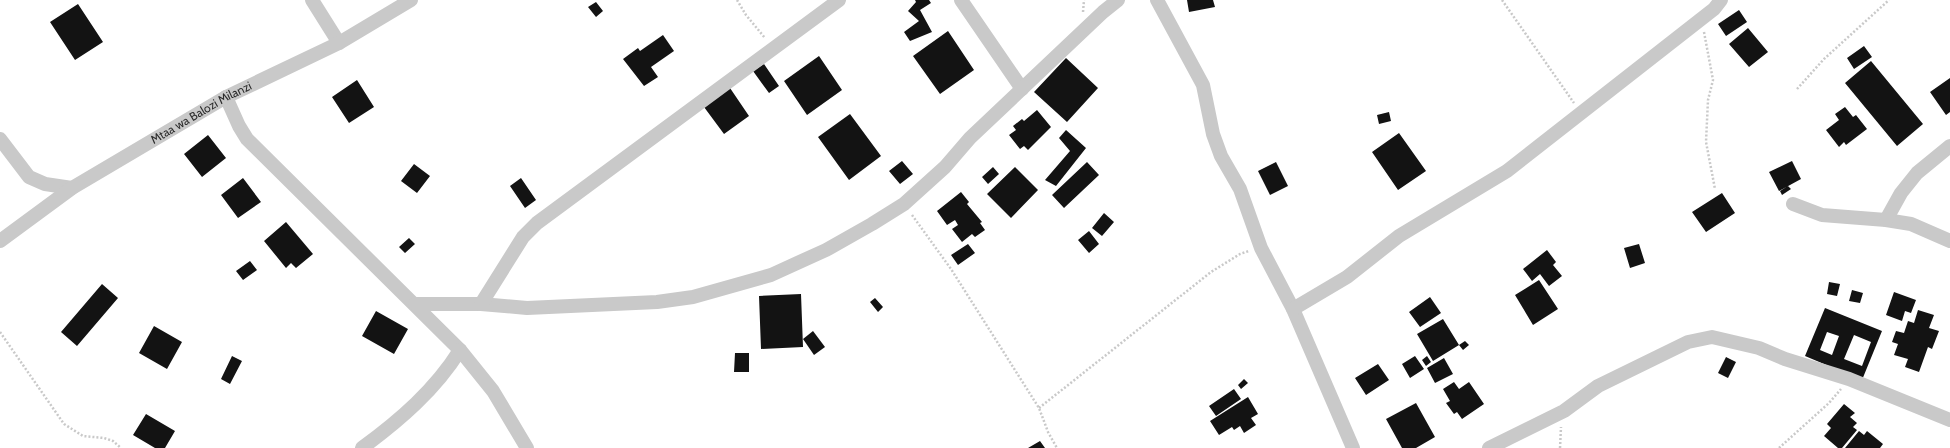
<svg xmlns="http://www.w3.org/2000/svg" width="1950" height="448" viewBox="0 0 1950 448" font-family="Cabin,sans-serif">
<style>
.building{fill:#131313;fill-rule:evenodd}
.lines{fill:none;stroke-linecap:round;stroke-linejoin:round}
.path{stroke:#c9c9c9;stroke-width:2.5;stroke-dasharray:2 2;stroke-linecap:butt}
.street{stroke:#c9c9c9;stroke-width:14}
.labels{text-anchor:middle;stroke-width:4;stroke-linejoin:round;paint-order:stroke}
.street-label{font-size:12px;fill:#2c2c2c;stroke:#fff}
</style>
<rect width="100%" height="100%" fill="#fff"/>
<path class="building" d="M915,0h14l2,3 -11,7 12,22 -22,9 -6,-9 15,-11 -11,-10 8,-9z
M1187,0h26l2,7 -26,5z
M596,2l7,9 -7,6 -8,-10z
M78,4l25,38 -28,18 -25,-38z
M1739,10l8,12 -21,14 -8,-12z
M1748,28l20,24 -19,15 -20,-23z
M948,31l26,39 -34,24 -27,-38z
M663,35l11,16 -23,16 7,10 -14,9 -21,-27 15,-11 2,3z
M1864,46l8,11 -18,12 -7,-11z
M819,56l23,34 -35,25 -23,-34z
M1066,58l32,30 -31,34 -33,-30z
M1871,61l52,63 -26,22 -52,-63z
M764,64l15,22 -10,7 -16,-22z
M1950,78v34l-4,3 -16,-23z
M357,80l17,27 -25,16 -17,-26z
M730,88l19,28 -25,18 -20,-27z
M1845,107l8,10 3,-2 11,14 -21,16 -2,-3 -5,5 -13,-17 13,-10 -4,-6z
M1037,110l14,17 -23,23 -4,-4 -4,3 -11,-14 7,-5 -3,-4 9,-7 2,2z
M1389,112l2,9 -12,3 -2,-9z
M850,114l31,42 -32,24 -31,-43z
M1066,130l20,18 -30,38 -11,-6 25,-29 -11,-13z
M1399,133l27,38 -28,19 -26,-38z
M208,135l18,23 -24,19 -18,-23z
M902,161l11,13 -13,10 -11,-13z
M1792,161l9,18 -22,12 -10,-19z
M1087,162l12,13 -35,33 -12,-13z
M1276,162l12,24 -18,9 -12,-24z
M414,164l16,12 -13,17 -16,-12z
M993,167l6,7 -11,10 -6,-7z
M1015,167l23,23 -27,28 -24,-24z
M243,178l18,24 -23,16 -17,-23z
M521,178l15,22 -11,8 -15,-22z
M1788,186l3,3 -9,6 -2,-4z
M961,192l8,10 -2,2 15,18 -2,1 5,7 -10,7 -3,-3 -10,8 -10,-13 6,-4 -3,-5 -8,5 -10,-14z
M1722,193l13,20 -29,19 -14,-20z
M1104,213l10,9 -12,14 -10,-8z
M286,222l27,32 -17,14 -5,-5 -5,5 -22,-27z
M1089,231l10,13 -10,9 -11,-13z
M409,238l6,6 -10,9 -6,-6z
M968,244l7,9 -17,12 -7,-10z
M1639,244l6,19 -15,5 -6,-20z
M1547,250l9,12 -3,3 9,11 -13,10 -9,-12 -8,7 -9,-12z
M250,261l7,9 -14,10 -7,-9z
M1539,280l19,29 -25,16 -18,-30z
M1829,282l11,2 -3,12 -10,-2z
M102,284l16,14 -41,48 -16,-14z
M1852,290l11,3 -3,10 -11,-2z
M1894,292l22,8 -5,13 -6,-2 -3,10 -16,-6z
M801,294l2,53 -42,2 -2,-53z
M1430,297l11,16 -21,14 -11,-15z
M875,298l8,9 -5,5 -8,-10z
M1825,308l57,23 -20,49 -57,-24zM1827,332l12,4 -7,19 -12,-5zM1854,335l17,7 -9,24 -18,-7z
M1918,310l16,5 -5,13 10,3 -7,18 -4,-2 -9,25 -14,-5 3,-8 -14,-4 4,-11 -6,-2 4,-11 8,2 4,-12 6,2z
M376,311l32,18 -14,25 -32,-18z
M1443,319l16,26 -26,16 -16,-27z
M154,326l28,16 -15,27 -28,-16z
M813,331l12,16 -11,8 -11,-16z
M1465,341l4,4 -6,5 -4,-5z
M735,353h14v19h-15z
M232,356l10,5 -12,23 -9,-5z
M1415,356l9,13 -14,9 -8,-14z
M1427,356l4,6 -5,4 -4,-6z
M1726,357l10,5 -8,16 -10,-5z
M1444,358l9,16 -18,9 -8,-15z
M1378,364l11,16 -23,15 -11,-17z
M1244,379l4,4 -7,6 -3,-4z
M1454,382l5,7 10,-7 15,22 -22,15 -5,-7 -3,2 -8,-11 4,-2 -7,-12z
M1234,389l7,10 -25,17 -7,-10z
M1248,397l10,17 -7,4 5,7 -12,8 -4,-7 -6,4 -2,-3 -13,8 -9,-14z
M1416,403l19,34 -19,11h-14l-16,-29z
M1844,404l11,9 -5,4 7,6 -4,4 4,3 -15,18h-4l-14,-12 7,-8 -4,-4z
M146,414l29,17 -10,17h-10l-22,-13z
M1859,431l5,4 3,-4 16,13 -3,4h-35z
M1040,441l5,7h-17z"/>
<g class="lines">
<path class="path" d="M737,0l9,15 19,23
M1502,0l72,103
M1083,12l1,-12
M1704,32l9,48 -5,20 -2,42 9,47
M1797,89l27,-30 65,-59
M912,215l39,54 88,139 9,24 9,16
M0,332l64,92 19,12 21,2 9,3 8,7
M1039,408l172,-136 29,-18 9,-3
M1560,448l1,-21
M1779,448l50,-45 12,-14"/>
<g class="street">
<path d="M312,0l27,43"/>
<path d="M961,0l61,89"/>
<path d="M1157,0l46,85 10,49 8,22 19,33 21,59 32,61 60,139"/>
<path d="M226,97l13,29 8,13 213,211 33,41 34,57"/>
<path d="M0,139l29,38 16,7 27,4"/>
<path d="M1793,204l29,11 64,5 25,4 39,17"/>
<path d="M1886,220l15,-27 16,-20 33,-27"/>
<path id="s1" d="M0,241l72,-53 154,-91 113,-54 72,-43"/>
<path d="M415,304h66l46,4 130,-6 36,-5 78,-22 55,-25 46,-26 32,-20 41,-37 25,-29 133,-126 15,-12"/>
<path d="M481,304l42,-67 14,-14 302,-223"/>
<path d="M1293,309l54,-32 52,-41 108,-65 207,-162 7,-9"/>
<path d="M362,448c38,-28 73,-58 98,-98"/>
<path d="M1489,448l75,-37 34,-25 90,-44 24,-5 47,11 26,11 64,20 101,41"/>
</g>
</g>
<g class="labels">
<g class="street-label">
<text dy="4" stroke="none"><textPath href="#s1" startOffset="239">Mtaa wa Balozi Milanzi</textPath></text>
</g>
</g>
</svg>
